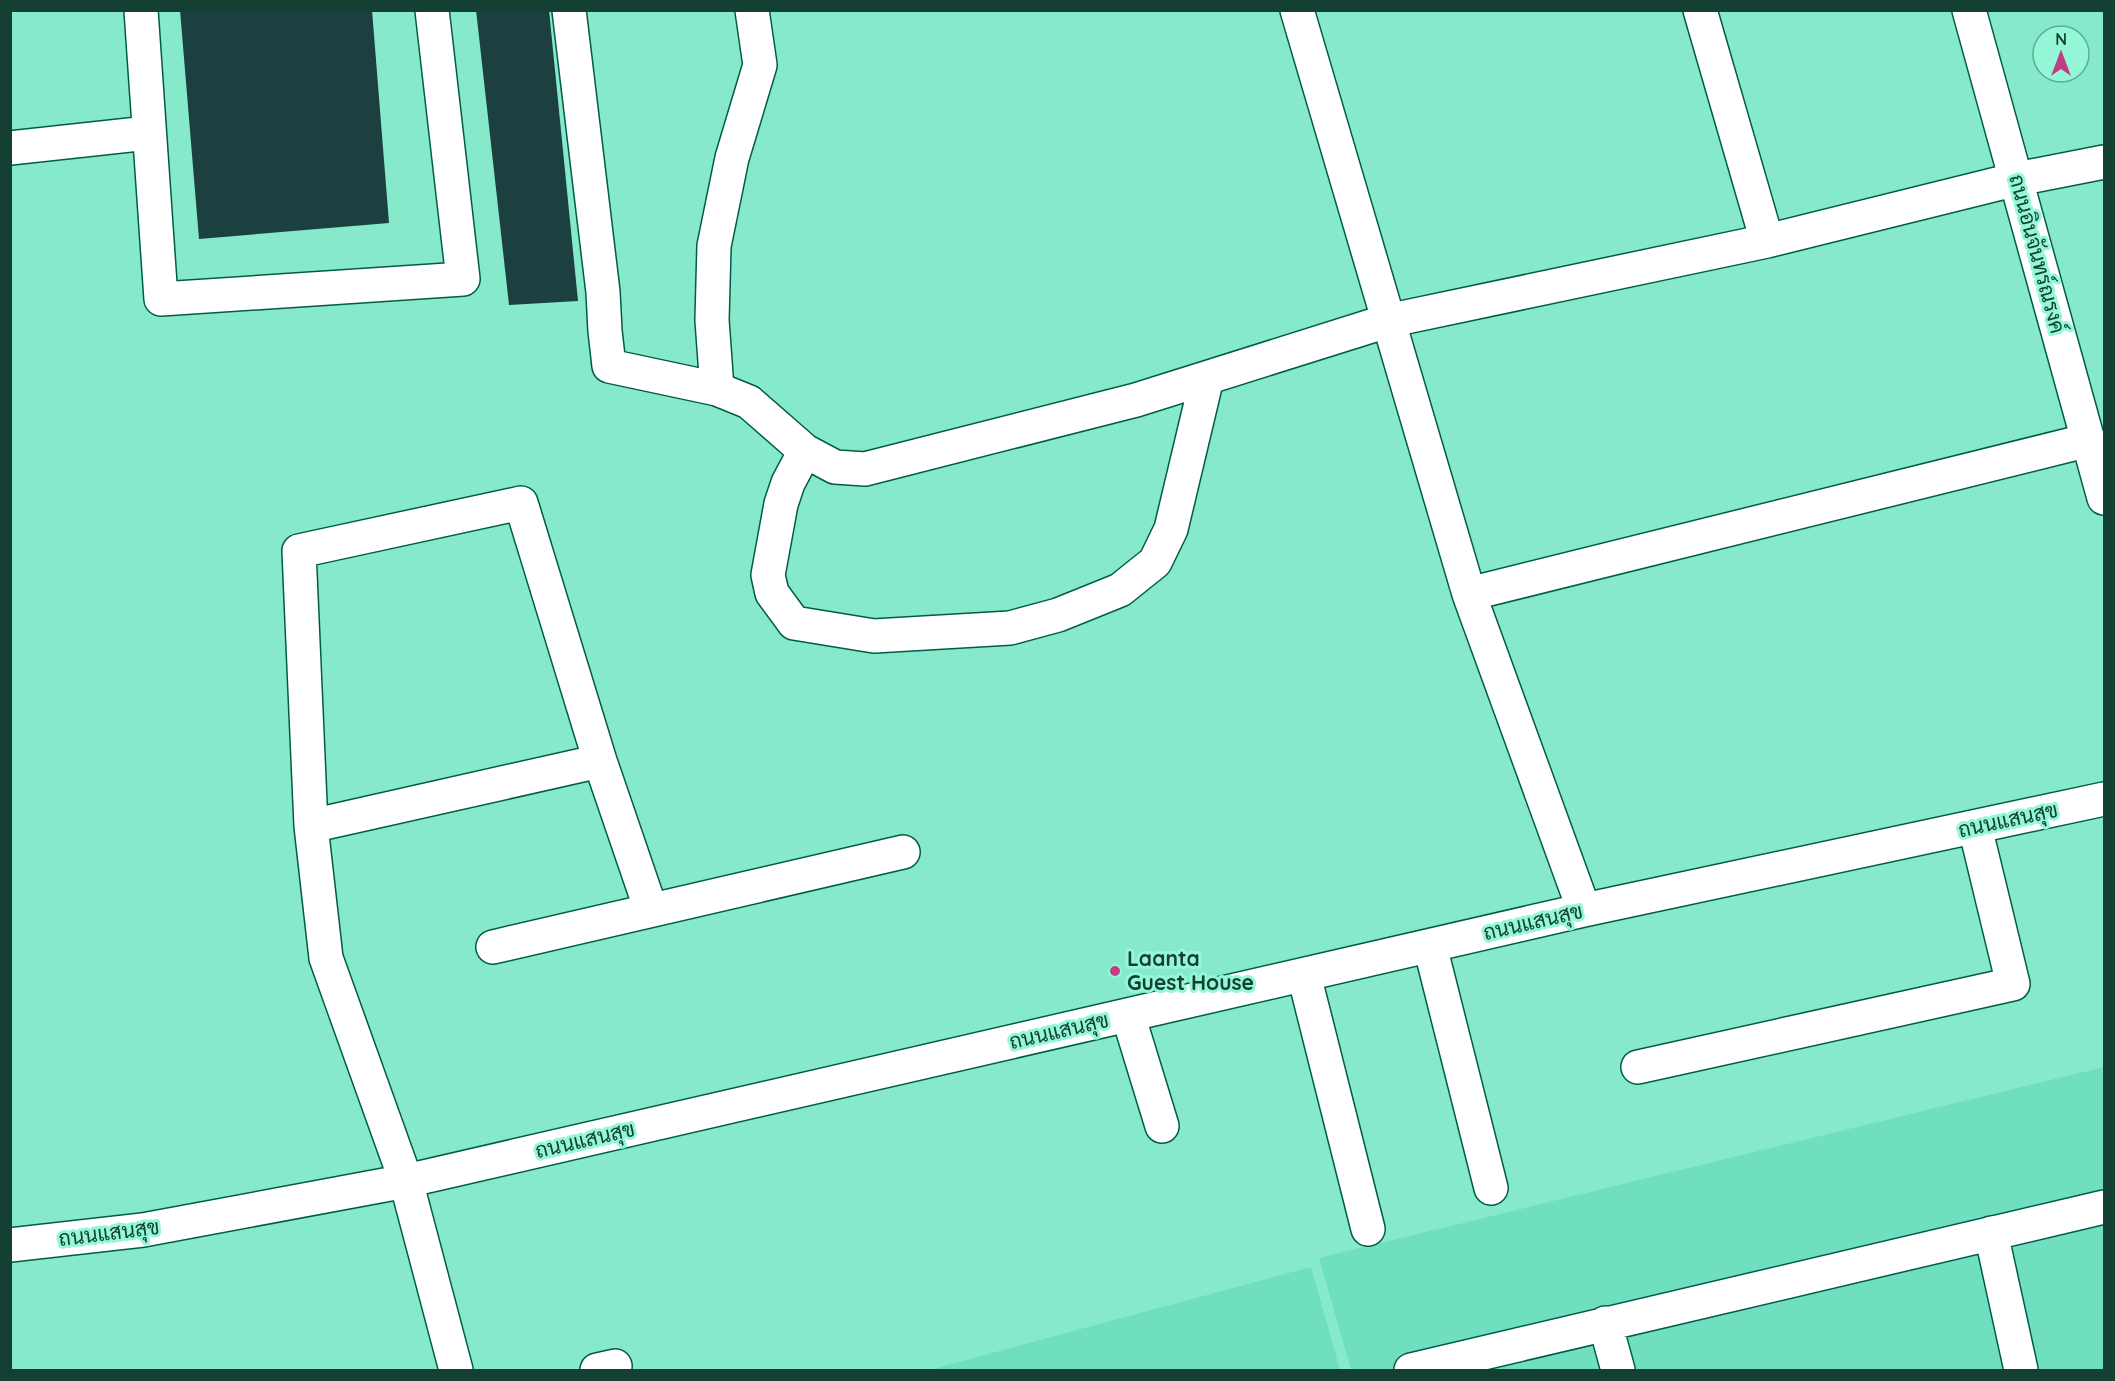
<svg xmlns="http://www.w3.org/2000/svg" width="2115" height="1381" viewBox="0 0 2115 1381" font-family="Quicksand,Sarabun,sans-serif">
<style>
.built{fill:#6fdfbf}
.building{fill:#1c403f}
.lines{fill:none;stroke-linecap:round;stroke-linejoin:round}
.minor-casing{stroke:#005c49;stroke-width:36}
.minor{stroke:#fff;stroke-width:33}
.poi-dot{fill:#c23e84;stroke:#93f7d8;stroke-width:2}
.labels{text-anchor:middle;stroke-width:6;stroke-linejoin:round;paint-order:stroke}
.street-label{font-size:21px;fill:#143f33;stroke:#93f7d8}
.poi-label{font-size:21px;font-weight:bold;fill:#143f33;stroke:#93f7d8;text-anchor:start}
</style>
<rect width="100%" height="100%" fill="#86e9cb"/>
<path class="built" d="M2104,1067v303h-753l-32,-112z
M1311,1267l29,103h-411z"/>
<path class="building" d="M180,10h192l17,213 -190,16z
M476,10h73l29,291 -69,4z"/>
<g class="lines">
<g class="minor-casing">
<path id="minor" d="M141,10l20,289 302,-20 -31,-269
M569,10l34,282 2,39 4,35 108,23 32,13 56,49 30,16 30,2 271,-69 251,-79 380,-80 250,-62 87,-17
M1297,10l172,584 115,316
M1700,10l67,231
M1969,10l135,488
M10,148l138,-15
M717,389l-5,-69 2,-74 18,-88 28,-93 -8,-55
M805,451l-17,32 -7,21 -13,71 4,18 22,30 80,13 136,-8 48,-13 62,-25 35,-28 16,-33 36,-151
M1469,594l620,-154
M311,826l289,-65
M1430,946l61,242
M493,947l410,-95
M1304,975l64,254
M1128,1015l34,111
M1638,1067l375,-83 -38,-157
M1991,1233l30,137
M10,1245l133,-15 263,-49 1178,-271 520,-111
M1605,1323l13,47
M456,1370l-50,-189 -80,-223 -15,-132 -12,-275 222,-48 79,258 51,149
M597,1370l18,-4
M1411,1370l693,-163"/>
</g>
<use href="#minor" class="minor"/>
</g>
<circle class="poi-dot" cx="1115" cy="971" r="6"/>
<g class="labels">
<g class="street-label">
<text transform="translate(2037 254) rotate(75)" y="7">ถนนอินจันทร์ณรงค์</text>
<text transform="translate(2008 820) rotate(-12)" y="7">ถนนแสนสุข</text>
<text transform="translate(1533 922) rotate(-13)" y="7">ถนนแสนสุข</text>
<text transform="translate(1059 1031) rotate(-13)" y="7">ถนนแสนสุข</text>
<text transform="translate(585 1140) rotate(-13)" y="7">ถนนแสนสุข</text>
<text transform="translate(109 1233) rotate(-7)" y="7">ถนนแสนสุข</text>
</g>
<g class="poi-label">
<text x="1127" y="966">Laanta<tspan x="1127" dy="24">Guest House</tspan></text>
</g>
</g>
<rect width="2115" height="1381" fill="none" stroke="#143f33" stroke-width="24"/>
<g transform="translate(2061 54)"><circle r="28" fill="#93f7d8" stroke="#60ad96" stroke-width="1.5"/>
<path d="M0-4.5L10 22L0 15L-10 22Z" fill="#c23e84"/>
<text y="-9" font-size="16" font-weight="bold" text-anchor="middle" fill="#143f33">N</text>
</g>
</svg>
